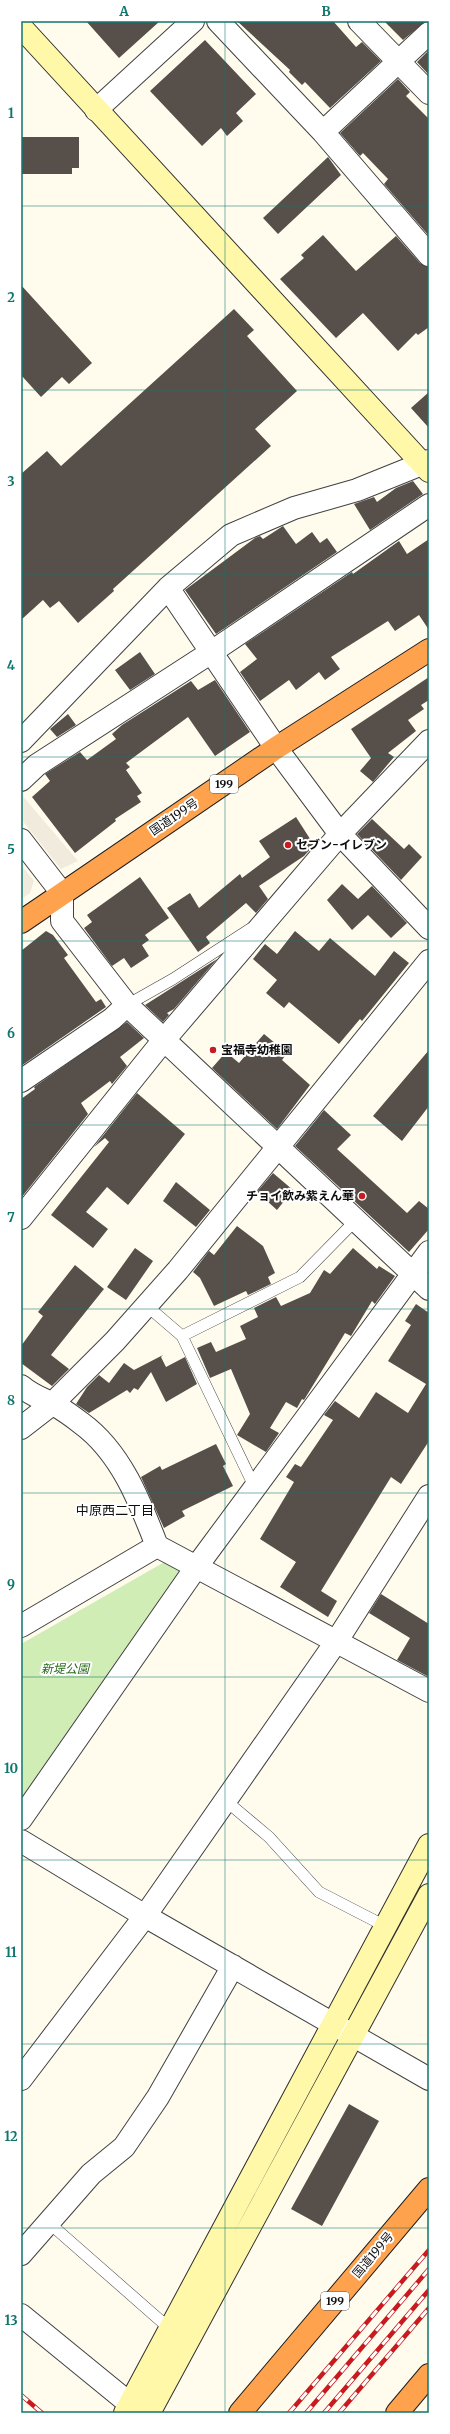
<svg xmlns="http://www.w3.org/2000/svg" width="450" height="2434" viewBox="0 0 450 2434" font-family="Merriweather,'Noto Sans JP',serif">
<style>
.green{fill:#d0edb5}
.plaza{fill:#f0ebdc}
.building{fill:#574f49}
.lines{fill:none;stroke-linecap:round;stroke-linejoin:round}
.lane-casing{stroke:#414141;stroke-width:12}
.street-casing{stroke:#414141;stroke-width:24}
.secondary-casing{stroke:#303030;stroke-width:24}
.highway-casing{stroke:#1f1f1f;stroke-width:24}
.lane{stroke:#fff;stroke-width:11}
.street{stroke:#fff;stroke-width:22}
.secondary{stroke:#fff8a9;stroke-width:22}
.highway{stroke:#ffa24d;stroke-width:22}
.rail-casing{stroke:#c81b1f;stroke-width:4.5}
.rail{stroke:#fff;stroke-width:3;stroke-dasharray:9;stroke-linecap:butt}
.grid{fill:none;stroke:#0f766e;stroke-width:1;stroke-opacity:0.55}
.poi-dot{fill:#c81b1f;stroke:#fff;stroke-width:1.5}
.labels{text-anchor:middle;stroke-width:4;stroke-linejoin:round;paint-order:stroke}
.shield{fill:#fff;stroke:#565656;stroke-width:1}
.shield-label{font-size:11px;font-weight:bold;fill:#0e0e0e}
.street-label{font-size:12px;fill:#0e0e0e;stroke:#fff}
.poi-label{font-size:12px;font-weight:bold;fill:#0e0e0e;stroke:#fff;text-anchor:start}
.park-label{font-size:12px;font-style:italic;fill:#286a19;stroke:#fff}
.neighbourhood-label{font-size:13px;fill:#0e0e0e;stroke:#fff}
.neatline{fill:none;stroke:#0f766e;stroke-width:1.5}
.grid-label{font-size:13px;text-anchor:middle;font-weight:bold;fill:#0f766e}
</style>
<rect width="100%" height="100%" fill="#fffcee"/>
<path class="green" d="M168,1560l16,9 -163,246v-171z"/>
<path class="plaza" d="M21,794l57,67 -17,8 -40,-50z
M21,865l13,16 -4,12 -9,6z"/>
<path class="building" d="M86,21h74l-41,37z
M237,21h96l23,26 6,-5 19,19 -51,47 -25,-26 -3,3 -13,-13 1,-2z
M384,21h42l-23,19z
M205,40l51,54 -20,19 7,8 -16,15 -6,-8 -19,18 -52,-55z
M429,50v25l-12,-13z
M398,79l12,13 -4,4 23,23v117l-45,-52 4,-5 -25,-26 -3,3 -20,-23z
M21,137h58v31h-7v6h-51z
M328,157l13,18 -63,59 -15,-16z
M323,235l33,36 40,-35 24,27 9,4v60l-11,8 -2,-2 -18,18 -35,-38 -27,25 -56,-59 24,-21 -3,-3z
M21,285l71,78 -23,21 -7,-7 -21,20 -20,-22z
M234,309l20,21 -7,6 50,55 -42,38 16,17 -158,143 1,2 -36,32 -19,-22 -9,7 -7,-8 -22,20v-146l26,-23 14,15z
M429,392v36l-18,-20z
M413,481l10,13 -53,36 -16,-26 20,-7 3,5 19,-14z
M283,526l13,18 16,-12 8,11 7,-5 10,14 -121,82 -31,-44 70,-52 5,-2 3,3z
M429,539v91l-10,-15 -24,16 -7,-10 -57,36 9,12 -15,11 -6,-8 -23,18 -7,-10 -29,21 -20,-29 17,-13 -12,-15 107,-72 1,2 46,-33 8,13z
M140,652l15,22 -25,16 -15,-20z
M429,677v23l-8,5 3,4 -16,11 8,11 -28,22 6,4 -21,25 -13,-11 11,-13 -20,-29z
M215,680l35,52 -35,24 -27,-39 -62,46 4,4 -4,3 16,23 -5,3 4,6 -26,17 1,2 -41,32 -43,-56 18,-16 -5,-7 35,-22 7,8 29,-21 -4,-5 10,-9 69,-44 7,9z
M68,714l8,11 -19,12 -7,-8z
M296,817l18,28 -10,11 -45,30 9,13 -12,14 -10,-10 -40,34 4,6 -12,9 -31,-44 23,-15 9,15 41,-34 2,4 28,-21 -11,-16z
M372,819l32,30 5,-5 13,13 -21,23 -44,-46z
M140,877l29,41 -24,17 4,5 -7,5 7,11 -18,12 -7,-10 -12,8 -28,-38 8,-6 -5,-7z
M342,884l16,15 14,-13 35,37 -16,15 -23,-23 -16,15 -25,-30z
M46,931l7,4 15,20 -4,3 32,44 5,-3 5,8 -85,59v-115z
M295,931l24,20 11,-13 45,38 19,-25 15,12 -47,58 -2,-2 -21,25 -50,-42 -5,6 -18,-15 11,-13 -24,-21 12,-15 12,10z
M217,959l-43,50 -7,4 2,2 -6,7 -18,-17z
M127,1022l17,16 -24,19 7,9 -15,18 -2,-3 -29,22 7,11 -67,84v-99l14,-10 -1,-2z
M264,1034l23,19 -5,7 28,25 -33,44 -65,-61 14,-16 13,11z
M429,1050v56l-27,35 -29,-25z
M137,1093l48,41 -57,71 -21,-18 -21,25 22,17 -15,19 -42,-33 58,-73 -4,-4 -11,9z
M324,1110l27,25 -14,14 70,64 12,-12 10,8v20l-20,23 -114,-106z
M273,1173l20,17 -16,20 -20,-18z
M176,1182l34,28 -14,17 -33,-26z
M237,1226l26,20 12,27 -7,4 3,7 -23,11 -2,-4 -32,15 -14,-28 -7,-6 16,-21 5,4z
M135,1248l18,13 -27,39 -19,-13z
M353,1248l24,21 2,-3 16,10 -20,28 -3,-3 -21,35 -6,-3 -41,67 -2,-1 -5,9 -11,-6 -16,26 9,5 -13,19 -29,-17 13,-21 -19,-45 -21,9 -13,-30 14,-6 5,10 30,-13 -6,-13 18,-9 -4,-9 22,-11 5,9 29,-13 14,-23 6,4z
M75,1265l29,24 -53,66 18,14 -17,17 -31,-23v-17l22,-30 -5,-4z
M416,1304l13,9v128l-28,43 -10,-7 -70,114 16,10 -9,16 -48,-30 16,-25 -36,-23 34,-57 -8,-5 9,-13 6,3 32,-47 -9,-5 11,-14 24,17 17,-26 32,21 18,-29 -38,-23 23,-36 -6,-4z
M163,1355l-2,2 5,10 19,-10 12,27 -31,18 -15,-30 -13,18 -4,-2 -4,5 -3,-3 -38,23 -13,-9 11,-17 12,-12 10,8 15,-20 10,7z
M216,1444l10,20 -3,2 10,20 -51,25 3,5 -21,12 -23,-51 19,-11 2,4z
M381,1594l48,30v53l-32,-17 13,-22 -41,-25z
M349,2104l30,17 -57,105 -31,-17z"/>
<g class="lines">
<g class="lane-casing">
<path id="lane" d="M127,1005l46,-26 77,-50
M147,1306l35,30 73,152
M182,1336l118,-59 56,-57
M225,1800l44,37 50,55 66,34
M48,2222l122,107"/>
</g>
<g class="street-casing">
<path id="street" d="M218,21l105,111 106,123
M359,21l70,72
M96,110l97,-89
M323,132l106,-99
M168,588l108,160 64,86 89,94
M21,741l147,-153 63,-53 63,-27 63,-18 72,-29
M21,780l16,-15 173,-112 219,-148
M21,840l41,53v28l65,84 302,284
M21,1081l91,-62 15,-14
M21,1218l142,-177 177,-207 89,-93
M21,1386c10,9 20,12 32,18 9,5 19,12 28,19 40,29 59,79 76,123l272,145
M21,1428l31,-24 63,-63 63,-71 251,-309
M21,1626l136,-80
M21,1819l176,-253 232,-314
M21,1841l124,75 284,163
M21,2079l124,-163 191,-274 93,-146
M21,2254l70,-80 33,-27 34,-50 75,-131
M21,2315l109,89"/>
</g>
<g class="secondary-casing">
<path id="secondary" d="M21,27l408,444
M125,2413l304,-568
M149,2413l280,-518"/>
</g>
<g class="highway-casing">
<path id="highway" d="M21,922l255,-174 153,-98
M240,2413l189,-224
M397,2413l32,-38"/>
</g>
<use href="#lane" class="lane"/>
<use href="#street" class="street"/>
<use href="#secondary" class="secondary"/>
<use href="#highway" class="highway"/>
<g class="rail-casing">
<path id="rail" d="M21,2395l21,18
M289,2413l140,-163
M306,2413l123,-144
M324,2413l105,-123
M339,2413l90,-105"/>
</g>
<use href="#rail" class="rail"/>
</g>
<path class="grid" d="M225,21v2392M21,206h408M21,390h408M21,574h408M21,757h408M21,941h408M21,1125h408M21,1309h408M21,1493h408M21,1677h408M21,1860h408M21,2044h408M21,2228h408"/>
<g class="poi-dot">
<circle cx="288" cy="845" r="4"/>
<circle cx="213" cy="1050" r="4"/>
<circle cx="362" cy="1196" r="4"/>
</g>
<g class="labels">
<g class="shield">
<rect x="210" y="775" width="28" height="18" rx="3"/>
<rect x="321" y="2292" width="28" height="18" rx="3"/>
</g>
<g class="shield-label">
<text x="224" y="788">199</text>
<text x="335" y="2305">199</text>
</g>
<g class="street-label">
<text transform="translate(174 817) rotate(-34)" y="4">国道199号</text>
<text transform="translate(373 2255) rotate(-50)" y="4">国道199号</text>
</g>
<g class="poi-label">
<text x="296" y="849">セブン-イレブン</text>
<text x="221" y="1054">宝福寺幼稚園</text>
<text x="354" y="1200" text-anchor="end">チョイ飲み紫えん華</text>
</g>
<g class="park-label">
<text x="65" y="1673">新堤公園</text>
</g>
<g class="neighbourhood-label">
<text x="115" y="1515">中原西二丁目</text>
</g>
</g>
<rect width="450" height="2434" fill="none" stroke="#ffffff" stroke-width="44"/>
<rect x="22" y="22" width="406" height="2390" class="neatline"/>
<g class="grid-label">
<text x="124" y="16">A</text>
<text x="326" y="16">B</text>
<text x="11" y="118">1</text>
<text x="11" y="302">2</text>
<text x="11" y="486">3</text>
<text x="11" y="670">4</text>
<text x="11" y="854">5</text>
<text x="11" y="1038">6</text>
<text x="11" y="1222">7</text>
<text x="11" y="1405">8</text>
<text x="11" y="1589">9</text>
<text x="11" y="1773">10</text>
<text x="11" y="1957">11</text>
<text x="11" y="2141">12</text>
<text x="11" y="2325">13</text>
</g>
</svg>
